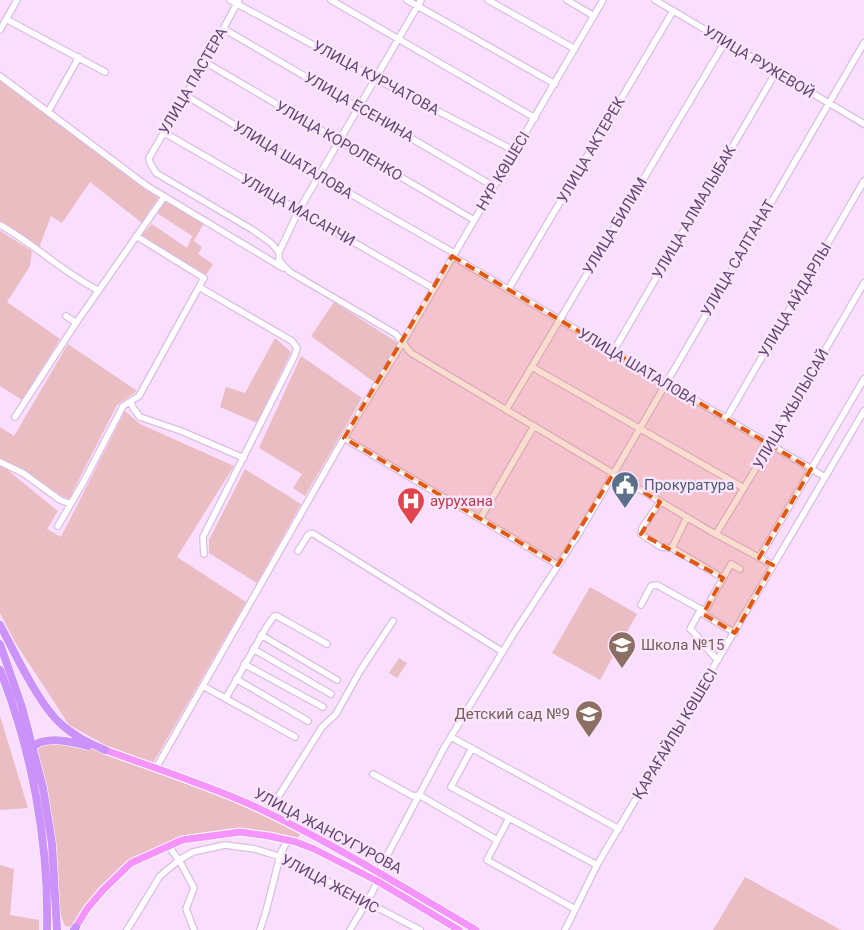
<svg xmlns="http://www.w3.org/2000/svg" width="864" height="930" viewBox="0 0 864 930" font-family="Roboto,sans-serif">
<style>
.green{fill:#eabdc3}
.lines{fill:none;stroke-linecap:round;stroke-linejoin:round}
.minor-casing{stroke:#dabde3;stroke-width:8}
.major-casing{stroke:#fff;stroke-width:9}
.highway-casing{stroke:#fff;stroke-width:9}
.minor{stroke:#fff;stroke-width:5.5}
.major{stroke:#f594fe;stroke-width:7}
.highway{stroke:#cb92fa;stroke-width:8}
.marked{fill:#e15811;fill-opacity:0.2;stroke:#e15811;stroke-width:4;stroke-dasharray:10 6;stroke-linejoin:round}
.labels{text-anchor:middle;stroke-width:5;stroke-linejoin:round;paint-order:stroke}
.street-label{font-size:15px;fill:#634673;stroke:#fce5ff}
.service-label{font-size:15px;fill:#4e5e75;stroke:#fce5ff;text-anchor:start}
.health-label{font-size:15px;fill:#be3a42;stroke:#fce5ff;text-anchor:start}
.education-label{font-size:15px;fill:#785e54;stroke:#fce5ff;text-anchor:start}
</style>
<rect width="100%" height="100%" fill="#fadefd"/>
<path class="green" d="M0,81l158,117 -16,25 -52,-41 -28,41 -11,-7 -12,32 -39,-26z
M165,201l39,22 -10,18 8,6 -4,7 15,10 -7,11 -65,-39 11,-12 35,24 5,-12 -35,-23z
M0,231l32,20 -2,15 -23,36 53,37 -38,61 -22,-14z
M334,302l64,41 -24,39 -63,-46z
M275,338l16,14 -34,71 -37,-16 6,-20 19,6z
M68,344l69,47 -20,14 -48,94 -8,-3 -32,-23 -29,-15v-31l14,9z
M301,356l61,42 -57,98 -12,-8 9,-14 -43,-26z
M125,411l15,13 94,42 -57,91 69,45 -93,161 -42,-15 -42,-23 -54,-83 -15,-29v-149l58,47 -11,18 14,8z
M245,469l56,35 -44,79 -48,-30v-13z
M590,587l47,27 -37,66 -48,-27z
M399,658l8,5 -10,15 -8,-5z
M0,716l28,92 -28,2z
M78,743l149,52 75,35 -6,12 -56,-10 -64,11 -53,27 -47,57 -11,-1 -6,-15 -23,-167z
M0,865l14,4 -4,46 29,5v10h-39z
M745,877l96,53h-128z"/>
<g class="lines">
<g class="minor-casing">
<path id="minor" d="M230,0l146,79 139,72
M239,0l-34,62 -56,96 1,5 6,10 97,57 18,13 8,9v8l4,5 7,7 106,62 15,19 299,178 63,34
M331,0l204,118
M407,0l148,84
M488,0l87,49
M567,0l27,16
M655,0l209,124
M6,19l99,53
M224,29l269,157
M0,30l17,-30
M205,62l269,158
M0,76l147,110 136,82
M185,95l134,81 135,77
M48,112l31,-55
M163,132l270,156
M0,225c35,19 63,48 98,65
M136,236l68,42 -5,9 93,54 5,7 -3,9 -91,180 1,17
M279,252l20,-42 122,-210
M452,256l373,221
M508,290l165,-279
M66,316l10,7 88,-126
M613,352l163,-280
M532,367l212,121
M131,401l2,7 7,9 41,14 63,27
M506,410l219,-368
M15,417l61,-94
M726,419l138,-238
M344,438l214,127
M0,462l23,11 37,27 11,4
M660,502l-18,26 -1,6 20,13 11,1
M687,517l-15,31 51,30 -20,36 32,19
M480,519l54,-93
M58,526l26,-45 39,-75 16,-10 60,-109
M716,534l54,-89 94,-162
M298,551l10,-16 4,-2 191,119
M759,558l105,-179
M723,578l8,-14 9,5
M641,605l10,-19 6,-1 47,26
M701,609l-11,20c11,9 17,22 28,31
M261,635l76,45
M253,649l78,45
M244,664l79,43
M236,679l72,42
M203,686l92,51
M226,698l41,-72 7,-10h3l50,28
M451,737l168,92
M472,748l-21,39 146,78
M156,768l188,-330 59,-96 200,-342
M373,774l40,22 6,-1 78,45
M268,813l54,-86 14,-13 24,-43 33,-50
M509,818l-22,42 88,49
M168,846l11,14 15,28 -8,21 8,21
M127,930l33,-54 19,-16 14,-8 32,-7 30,4 26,8 139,73
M260,930l6,-19 15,-59 7,-12
M350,930c8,-15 31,-47 31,-63l63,-119 70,-115 65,-100 285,-490
M565,930l32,-65 267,-454"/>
</g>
<g class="major-casing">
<path id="major" d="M105,750c47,17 96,33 142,53 79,36 154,83 229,127
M76,927l11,-18 16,-19 28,-27 51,-23 58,-8 29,4 27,6 18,7 63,32 82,49"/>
</g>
<g class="highway-casing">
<path id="highway" d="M0,625c15,28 39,80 61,99 13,12 28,19 44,26
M0,644l22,63 21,81 9,56 5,86
M0,670c32,81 49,173 47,260
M31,749c11,-15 41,-7 57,-3
M74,930l2,-3"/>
</g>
<use href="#minor" class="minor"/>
<use href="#major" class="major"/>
<use href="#highway" class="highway"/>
</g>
<path class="marked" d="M452,256l359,213 -52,89 14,7 -38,68 -32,-19 20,-36 -82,-44 19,-32 -47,-28 -55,91 -214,-127z"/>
<defs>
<g id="civic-pin" transform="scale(1.4375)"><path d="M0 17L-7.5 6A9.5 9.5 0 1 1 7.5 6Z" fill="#5c6f8a" stroke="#fce5ff"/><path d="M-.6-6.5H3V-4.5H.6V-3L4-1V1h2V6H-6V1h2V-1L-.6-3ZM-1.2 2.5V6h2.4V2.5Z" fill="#fff"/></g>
<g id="hospital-pin" transform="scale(1.4375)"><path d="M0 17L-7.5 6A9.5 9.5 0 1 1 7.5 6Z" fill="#e0444e" stroke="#fce5ff"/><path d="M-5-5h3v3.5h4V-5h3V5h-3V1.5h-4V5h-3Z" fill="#fff"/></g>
<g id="school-pin" transform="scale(1.4375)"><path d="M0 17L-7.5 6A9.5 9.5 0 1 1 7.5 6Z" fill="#8d6e63" stroke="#fce5ff"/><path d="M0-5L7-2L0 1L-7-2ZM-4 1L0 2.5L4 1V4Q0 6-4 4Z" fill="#fff"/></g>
</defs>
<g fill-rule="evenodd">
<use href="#civic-pin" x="625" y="485"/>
<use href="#hospital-pin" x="411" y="501"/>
<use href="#school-pin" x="622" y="645"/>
<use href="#school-pin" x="589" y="714"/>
</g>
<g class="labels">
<g class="street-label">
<text transform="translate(759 62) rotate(31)" y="5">УЛИЦА РУЖЕВОЙ</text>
<text transform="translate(376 78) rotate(28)" y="5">УЛИЦА КУРЧАТОВА</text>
<text transform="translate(193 81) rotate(-60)" y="5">УЛИЦА ПАСТЕРА</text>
<text transform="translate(359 107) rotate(30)" y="5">УЛИЦА ЕСЕНИНА</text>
<text transform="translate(339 141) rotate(30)" y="5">УЛИЦА КОРОЛЕНКО</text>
<text transform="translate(591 150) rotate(-60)" y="5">УЛИЦА АКТЕРЕК</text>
<text transform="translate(293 160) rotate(31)" y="5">УЛИЦА ШАТАЛОВА</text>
<text transform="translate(503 171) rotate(-59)" y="5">НҰР КӨШЕСІ</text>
<text transform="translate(298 210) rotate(30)" y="5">УЛИЦА МАСАНЧИ</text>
<text transform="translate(694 212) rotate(-60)" y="5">УЛИЦА АЛМАЛЫБАК</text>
<text transform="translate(615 226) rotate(-59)" y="5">УЛИЦА БИЛИМ</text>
<text transform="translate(738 258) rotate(-60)" y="5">УЛИЦА САЛТАНАТ</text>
<text transform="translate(795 300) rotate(-60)" y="5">УЛИЦА АЙДАРЛЫ</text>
<text transform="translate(638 367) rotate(31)" y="5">УЛИЦА ШАТАЛОВА</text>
<text transform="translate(791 409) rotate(-60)" y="5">УЛИЦА ЖЫЛЫСАЙ</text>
<text transform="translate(675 734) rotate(-59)" y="5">ҚАРАҒАЙЛЫ КӨШЕСІ</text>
<text transform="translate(328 831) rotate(28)" y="5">УЛИЦА ЖАНСУГУРОВА</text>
<text transform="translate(330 884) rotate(28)" y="5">УЛИЦА ЖЕНИС</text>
</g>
<g class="service-label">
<text x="644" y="490">Прокуратура</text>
</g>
<g class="health-label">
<text x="430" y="506">аурухана</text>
</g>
<g class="education-label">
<text x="641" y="650">Школа №15</text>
<text x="570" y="719" text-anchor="end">Детский сад №9</text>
</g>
</g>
</svg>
